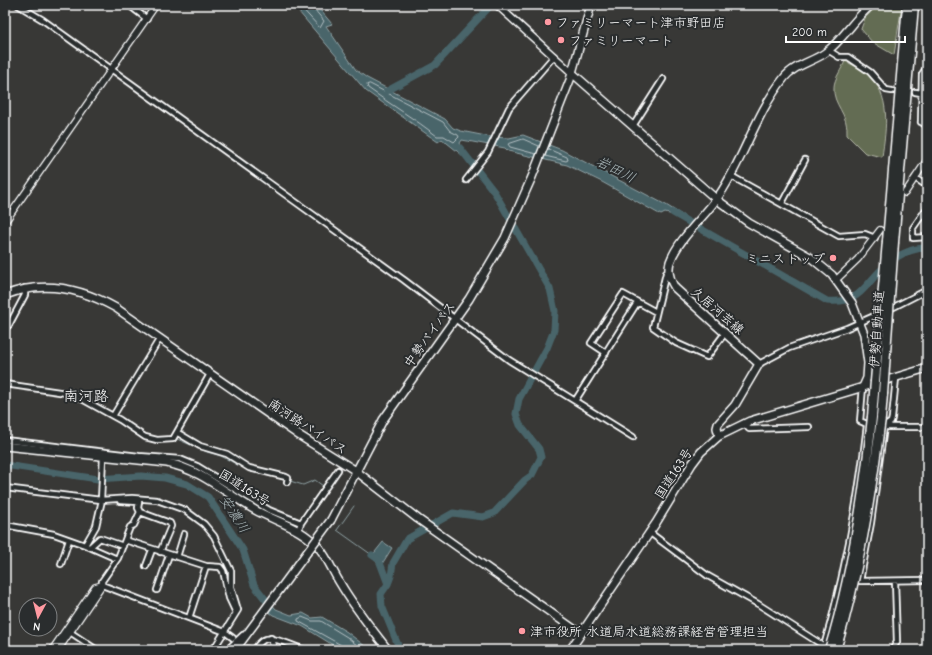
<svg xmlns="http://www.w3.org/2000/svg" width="932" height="655" viewBox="0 0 932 655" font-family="'Comic Neue','Klee One',sans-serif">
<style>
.green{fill:#646c52;stroke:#b2b6a8}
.water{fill:#48656b;stroke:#91a3a6}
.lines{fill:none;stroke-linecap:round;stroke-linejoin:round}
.shore{stroke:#b6c1c4;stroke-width:1}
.stream{stroke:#91a3a6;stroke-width:1}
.river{stroke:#48656b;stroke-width:7}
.minor-casing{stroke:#fff;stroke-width:8}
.tertiary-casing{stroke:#fff;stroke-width:8}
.secondary-casing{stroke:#fff;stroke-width:9}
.primary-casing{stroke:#fff;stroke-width:10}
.trunk-casing{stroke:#fff;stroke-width:10}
.motorway-casing{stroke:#fff;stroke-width:11}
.minor{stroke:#2a2d2e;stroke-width:4.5}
.tertiary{stroke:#2a2d2e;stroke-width:5.5}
.secondary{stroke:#2a2d2e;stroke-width:6}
.primary{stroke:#2a2d2e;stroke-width:7}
.trunk{stroke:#2a2d2e;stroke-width:7}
.motorway{stroke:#2a2d2e;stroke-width:8}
.trunk-bridge-casing{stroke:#fff;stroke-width:10;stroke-linecap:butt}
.motorway-bridge-casing{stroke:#fff;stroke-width:11;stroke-linecap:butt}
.trunk-bridge{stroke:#2a2d2e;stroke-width:7}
.motorway-bridge{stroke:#2a2d2e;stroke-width:8}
.poi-dot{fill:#ff9aa2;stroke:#2a2d2e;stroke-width:1.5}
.labels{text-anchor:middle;stroke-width:4;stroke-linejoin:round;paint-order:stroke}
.poi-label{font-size:13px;fill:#fff;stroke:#2a2d2e;text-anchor:start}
.street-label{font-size:13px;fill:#fff;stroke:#2a2d2e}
.water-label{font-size:14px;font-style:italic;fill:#adbabc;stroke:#2a2d2e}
.quarter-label{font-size:15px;fill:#fff;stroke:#2a2d2e}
</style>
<rect width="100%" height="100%" fill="#383836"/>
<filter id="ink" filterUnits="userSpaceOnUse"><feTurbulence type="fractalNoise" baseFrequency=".025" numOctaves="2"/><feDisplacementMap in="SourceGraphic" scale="8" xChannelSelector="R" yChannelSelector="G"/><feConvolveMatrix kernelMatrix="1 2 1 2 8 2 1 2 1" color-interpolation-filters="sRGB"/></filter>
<g filter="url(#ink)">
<path class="green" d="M878,5h24l-8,50 -22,-13 -11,-13 4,-11z
M845,61c7,4 16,7 22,12 25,23 19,54 15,84l-17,-4 -18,-18c2,-22 -15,-30 -13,-48 0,-8 8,-18 11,-26z
M924,76l3,2v31l-3,4 -3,-1z"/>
<path class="water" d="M293,5h23l16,19 -6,2 30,44 11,8 78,41 8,9 8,3 30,6 18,1 14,-3 39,15 104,55 21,13 -22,-5 -4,2 -59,-33 -35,-17 -59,-14 -3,-3 -43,-8 -2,3 7,16 -25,-20 -4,3 -72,-51z
M383,542l9,6 -10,16 2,5 -3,1 -5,-9 -5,-4z
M261,592l15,17 15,6 12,-2 9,5 10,-1 25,15 23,18h-29l-39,-24 -29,-11 -4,-3z"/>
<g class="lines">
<path class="shore" d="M299,5l21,23 4,-7 -10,-12 -1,-4
M370,84l73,38 7,9 8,4 1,2 -5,5 -10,-6h-7c-22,-17 -46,-31 -69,-48l-1,-3z
M536,154l-26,-7 -2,-3 15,-5 16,7
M545,156l21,5 2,-1 -1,-3 -19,-8
M343,650l-2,-5 -43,-24v-2l4,-2 10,4h9l26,16 16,13"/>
<path class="stream" d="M177,439l30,13 14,4 30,16 16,3
M290,481l13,4 12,-5 8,6
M354,506l-17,24 35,25"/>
<path class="river" d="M387,91l48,-26 56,-60
M673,213l154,88c10,1 21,0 30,-6 8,-6 14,-15 21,-22 13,-14 30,-25 49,-25
M5,465l93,14 43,-3 24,2 22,6 21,13 35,53 11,35 15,19
M372,555l7,5 9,24 -7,10 1,12 18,44
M388,584l3,-8 2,-13 14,-24 46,-26 30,4 11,-4 31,-33 7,-5 9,-18 -2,-8 -19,-24 -4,-11 3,-15 28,-51 7,-18 1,-19 -5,-22 -55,-96 -35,-45"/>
<g class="minor-casing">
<path id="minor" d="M18,5l25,15 361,260 105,80 124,77
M129,5l18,14
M927,36v1
M828,50l11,7h9l22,15 16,18 6,1
M915,92l6,1
M921,122l1,-48 5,-7
M921,122l6,-10
M921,122l6,4
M633,126l30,-47
M731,176l108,60 26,-2 10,4
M915,178l12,8
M466,180l22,-28 21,-44 45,-52
M782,203l23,-43
M927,208l-14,20v10l14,-1
M668,272l-2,1 -13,54 23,16 31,14 18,-24
M888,310l39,-20
M5,328l4,-3 16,-30v-7
M606,353l-15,-10 32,-49 33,18
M759,364l30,-16 58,-20 34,-15
M896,378l-4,40 -1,4 -7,5 -13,96 -11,58 67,-1
M5,384l68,10 47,26 25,17 12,3 16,-1 37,-65
M863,387l-3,34 9,4
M575,401l62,-98
M113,416l47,-78
M744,423l5,6 60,-2
M884,427h43
M178,433l22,13 27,8 22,14 37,9 2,1 -1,4
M5,440l134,16 41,3 17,7 72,44 32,13
M5,488l96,12 31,-2 25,2 28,10 19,14 10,12 17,35v16l7,23 -25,40
M101,500l2,-43
M120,501l19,1 -1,6 2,4 -6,13 -4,2 -12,31 -16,23v4l123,47 8,6
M140,512l30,11 1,3 -11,26
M5,525l49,9 31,11 32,14
M298,531l3,-8 37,-53
M649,532l59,44 50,28 69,44
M125,540l81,26 14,1 3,4 6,27 7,15
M85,545l11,-19 6,-26
M90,547l10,-9 23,8
M177,557l7,-23
M61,564l8,-24
M146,566l6,-16
M157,590l12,-35
M189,618l17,-52
M70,632l27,18
M271,638l3,12
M248,649l2,1
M227,650l16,-15
M254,650c3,-4 7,-10 12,-11 7,-2 31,8 38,11
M823,650c22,-75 35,-147 44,-225
M892,650l5,-8 -2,-61"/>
</g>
<g class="tertiary-casing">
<path id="tertiary" d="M905,193l22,-33
M5,222l151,-217
M836,280l22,-21 22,-29
M52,650l43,-63 7,-2
M58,650l44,-65"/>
</g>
<g class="secondary-casing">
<path id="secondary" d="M497,5l74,67"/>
</g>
<g class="primary-casing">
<path id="primary" d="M571,72l145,127 33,24 61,34 22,18 20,28 12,31 4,29 -1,15 -4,9
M719,436l-2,-8 1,-4 17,-19 24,-41 -84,-76c-5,-8 -8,-16 -5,-26 9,-25 36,-46 50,-68 24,-36 36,-81 64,-116 10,-13 28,-16 41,-25 17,-12 29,-34 46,-48"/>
</g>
<g class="trunk-casing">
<path id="trunk" d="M5,295c38,-15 76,-7 111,13l181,126 59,37 62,48 163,115
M5,446l162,17c35,7 58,30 88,47 22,12 48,18 65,39 8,10 13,23 20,34 14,24 31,45 48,67
M331,520l52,-100 86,-121 36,-61 27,-61 38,-97 21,-75
M235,650l23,-31
M570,650l86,-127 36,-59 9,-12 18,-16 31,-15 177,-53"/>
</g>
<g class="motorway-casing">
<path id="motorway" d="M887,241l20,-236
M894,242l20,-237
M872,417l2,-24
M881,418l2,-24"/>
</g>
<use href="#minor" class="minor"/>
<use href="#tertiary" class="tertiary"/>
<use href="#secondary" class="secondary"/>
<use href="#primary" class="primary"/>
<use href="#trunk" class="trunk"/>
<use href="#motorway" class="motorway"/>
<g class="trunk-bridge-casing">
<path id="trunk-bridge" d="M258,619l73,-99"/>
</g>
<g class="motorway-bridge-casing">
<path id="motorway-bridge" d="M874,393l13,-152
M883,394l11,-152
M829,650c23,-76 35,-154 43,-233
M836,650c23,-76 35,-154 45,-232"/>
</g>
<use href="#trunk-bridge" class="trunk-bridge"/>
<use href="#motorway-bridge" class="motorway-bridge"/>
</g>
</g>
<g class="poi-dot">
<circle cx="548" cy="22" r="4"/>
<circle cx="561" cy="40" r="4"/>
<circle cx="833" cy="258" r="4"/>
<circle cx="522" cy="631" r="4"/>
</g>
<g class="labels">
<g class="poi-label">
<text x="556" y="27">ファミリーマート津市野田店</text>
<text x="569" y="45">ファミリーマート</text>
<text x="825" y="263" text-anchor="end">ミニストップ</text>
<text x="530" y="636">津市役所 水道局水道総務課経営管理担当</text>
</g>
<g class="street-label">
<text transform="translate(718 310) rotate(41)" y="5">久居河芸線</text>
<text transform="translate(876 329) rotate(-86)" y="5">伊勢自動車道</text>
<text transform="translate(429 334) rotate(-54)" y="5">中勢バイパス</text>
<text transform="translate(308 426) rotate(33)" y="5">南河路バイパス</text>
<text transform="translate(673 473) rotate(-57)" y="5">国道163号</text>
<text transform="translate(245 487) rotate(32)" y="5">国道163号</text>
</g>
<g class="water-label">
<text transform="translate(616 169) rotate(27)" y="5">岩田川</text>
<text transform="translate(235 514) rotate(57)" y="5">安濃川</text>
</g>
<g class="quarter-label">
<text x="86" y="401">南河路</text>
</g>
</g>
<rect width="932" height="655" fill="none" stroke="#2a2d2e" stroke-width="20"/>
<rect x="10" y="10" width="912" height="635" fill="none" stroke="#fff" stroke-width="1.5" filter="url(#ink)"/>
<g transform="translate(38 617) rotate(187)"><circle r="19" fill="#2a2d2e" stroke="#7f8182"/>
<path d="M0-3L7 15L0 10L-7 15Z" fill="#ff9aa2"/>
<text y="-6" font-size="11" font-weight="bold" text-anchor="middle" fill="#ffffff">N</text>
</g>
<path d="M786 36v6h119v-6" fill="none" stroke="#ffffff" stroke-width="2"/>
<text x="792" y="36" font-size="12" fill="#ffffff" stroke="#2a2d2e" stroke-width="3" paint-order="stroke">200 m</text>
</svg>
